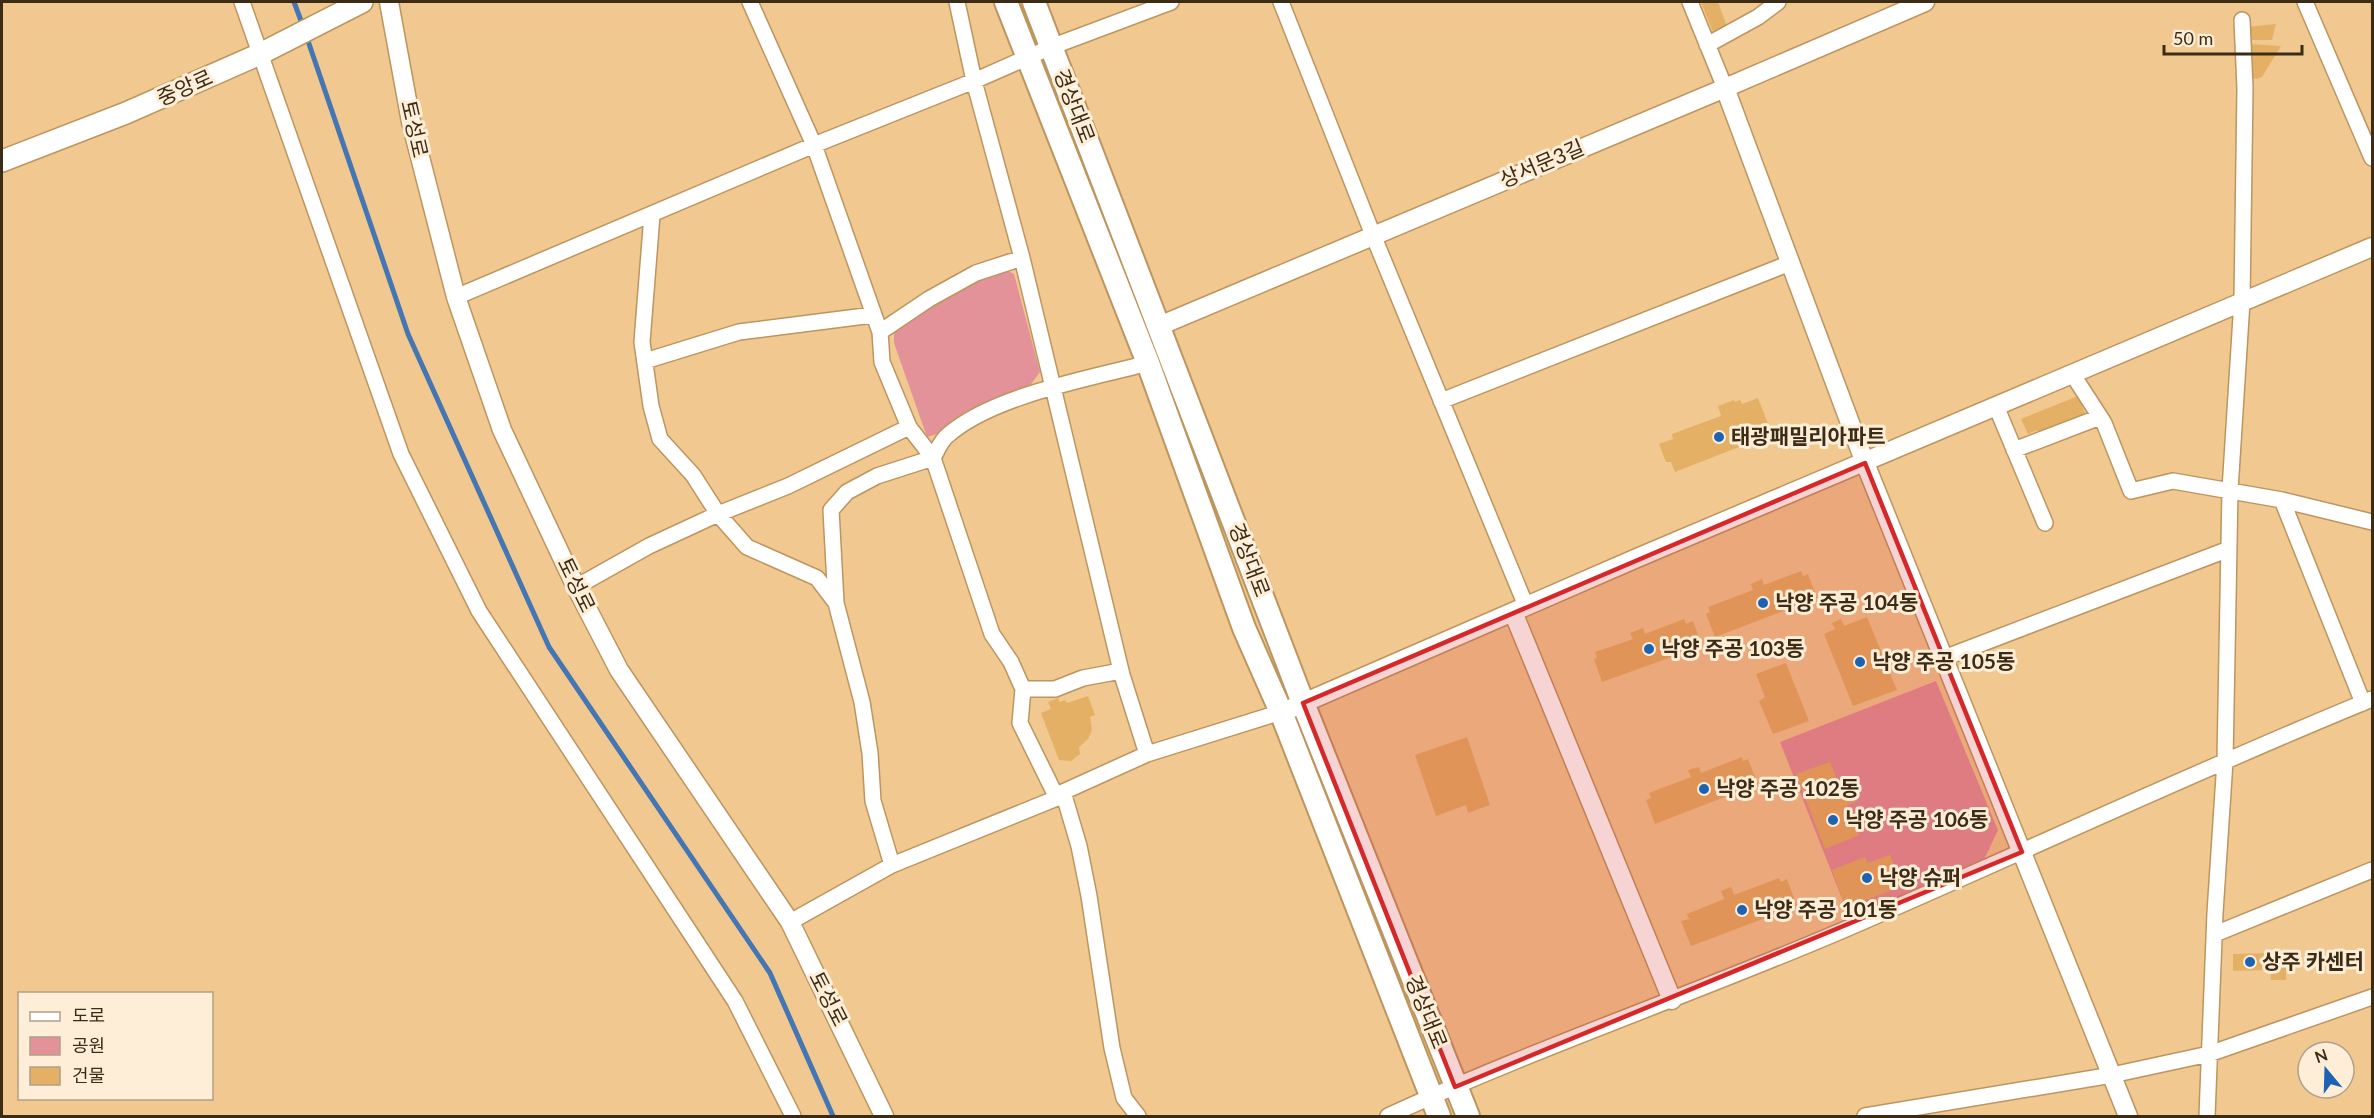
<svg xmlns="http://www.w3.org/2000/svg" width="2374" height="1118" viewBox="0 0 2374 1118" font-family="Lato,'Noto Sans KR',sans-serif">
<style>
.green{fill:#e29298}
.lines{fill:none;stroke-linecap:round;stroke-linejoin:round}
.stream{stroke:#4576b4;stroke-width:5}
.building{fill:#e4b065}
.minor-casing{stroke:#bd955e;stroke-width:18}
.tertiary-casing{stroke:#bd955e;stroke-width:21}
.secondary-casing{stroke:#bd955e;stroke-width:24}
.primary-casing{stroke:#bd955e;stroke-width:26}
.minor{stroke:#fff;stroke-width:15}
.tertiary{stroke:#fff;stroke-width:18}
.secondary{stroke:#fff;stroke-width:21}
.primary{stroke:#fff;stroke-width:22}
.marked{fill:#d62828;fill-opacity:0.2;stroke:#d62828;stroke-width:4.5;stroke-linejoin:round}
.poi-dot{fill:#1c63b3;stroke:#feedd7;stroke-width:2}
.labels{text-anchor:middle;stroke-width:6;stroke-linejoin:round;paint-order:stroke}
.street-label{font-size:21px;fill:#3c2c15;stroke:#feedd7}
.poi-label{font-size:21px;font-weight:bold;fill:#3c2c15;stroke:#feedd7;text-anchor:start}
</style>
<rect width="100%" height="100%" fill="#f1c88f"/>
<path class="green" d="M1002,268l12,6 26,98 -14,19 -43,13 -39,28 -17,5 -33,-94v-12l42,-31z
M1936,681l62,149 -15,32 -123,52 -15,-8 -65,-164z"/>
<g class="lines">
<path class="stream" d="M294,2l9,24
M306,35l102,299 141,313 221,326 63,143"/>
</g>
<path class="building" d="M1701,2h17l9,25 -14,5z
M2276,24l-4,16h-24l-2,-13z
M2248,44l33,2 -19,31 -5,2 -6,-1z
M2078,396l8,20 -47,19 -2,-5 -9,4 -7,-15z
M1758,398l14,36 -97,38 -4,-10h-5l-7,-18 14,-5 -1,-5 49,-18 -3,-10 16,-6 1,2 5,-2 2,4z
M1801,571l2,5 5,-2 9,24 -102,39 -9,-23 4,-2 -2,-5 45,-17 -2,-6 11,-5 2,6z
M1867,617l30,73 -44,16 -29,-72 11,-5 -3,-6 9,-4 3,7z
M1684,619l2,5 7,-3 9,25 -100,36 -8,-23 3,-1 -2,-6 38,-13 -3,-6 13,-5 2,6z
M1786,663l23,58 -36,13 -14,-33 6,-4 -9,-23z
M1088,696l7,19 -5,2 2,13 -4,9 -9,8 1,7 -9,7 -12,-1 -18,-47 10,-4 -3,-7 10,-4 2,4 5,-2 2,3z
M1467,737l23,68 -22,8 -2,-8 -30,11 -21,-61z
M1742,757l1,4 5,-2 10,25 -103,40 -9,-24 5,-2 -2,-5 42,-16 -3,-7 11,-3 2,6z
M1830,762l13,33 10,-4 4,10 -10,4 12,30 -34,14 -29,-75z
M1890,855l12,31 -56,22 -14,-38 33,-13 2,6z
M1779,878l2,4 6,-3 10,27 -106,40 -10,-25 8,-2 -2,-5 37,-15 -3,-8 10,-4 3,8z
M2286,950v30h-15l-2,-29z
M2267,953v17l-34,1v-17z"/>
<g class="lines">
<g class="minor-casing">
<path id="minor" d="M242,2l159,452 78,157 256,390 58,115
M750,2l64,143 66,187 2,30 27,65 24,31 59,176 19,28 12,27h32l28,-11 38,-7
M957,2l17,79 48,177 100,417 25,79 -84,38 16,54 10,50 23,152 12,50 14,18
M1281,2l92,233 153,371
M1690,2l35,86
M2305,2l67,156
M1707,45l51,-28 20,-15
M652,215l-10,127 9,64 9,33 33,36 25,39 29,33 70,31 19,25 26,99 8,51 3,48 19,64
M456,297l358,-152 160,-64 77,-34 120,-45
M880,332l49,-33 47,-26 46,-15
M645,361l94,-29 134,-17
M2073,375l31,48 27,68 42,-10 109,19 90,22
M1441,401l349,-138
M1996,406l49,117
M2014,450l86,-33
M2282,500l81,203
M576,587l73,-41 69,-32 70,-28 121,-59
M836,603l-5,-93 16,-18 30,-16 56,-18c4,-7 8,-18 15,-23 46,-40 141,-56 200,-72
M1944,658l285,-109
M1023,689l-3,34 37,75
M1147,754l134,-42
M790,922l102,-57 165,-67 6,-6
M2215,934l157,-64
M1388,1116c148,-68 303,-121 453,-185 177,-76 352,-159 531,-232
M1865,1116l247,-41 97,-21 163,-57
M2207,1116l8,-203 10,-152 5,-271 12,-189 3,-213 -3,-68"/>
</g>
<g class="tertiary-casing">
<path id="tertiary" d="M389,2l22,120 45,175 46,133 74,157 43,83 171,252 94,194
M1725,88l140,375 263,653
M1159,326l566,-238 200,-86
M1513,612l159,388
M1292,708l345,-150 735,-311"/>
</g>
<g class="secondary-casing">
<path id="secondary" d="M2,161l124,-48 134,-59 102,-52"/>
</g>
<g class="primary-casing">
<path id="primary" d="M1006,2l142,361 96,265 37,84 158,404
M1034,2l269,701 165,413"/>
</g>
<use href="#minor" class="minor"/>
<use href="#tertiary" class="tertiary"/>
<use href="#secondary" class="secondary"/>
<use href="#primary" class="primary"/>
</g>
<path class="marked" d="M1865,463l157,389 -567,235 -152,-384z"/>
<g class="poi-dot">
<circle cx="1719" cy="437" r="6"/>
<circle cx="1763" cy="603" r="6"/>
<circle cx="1649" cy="649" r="6"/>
<circle cx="1860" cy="662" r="6"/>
<circle cx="1704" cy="789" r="6"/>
<circle cx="1833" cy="820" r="6"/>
<circle cx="1867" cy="878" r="6"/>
<circle cx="1742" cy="910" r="6"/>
<circle cx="2250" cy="962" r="6"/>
</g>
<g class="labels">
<g class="street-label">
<text transform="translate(185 88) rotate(-24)" y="7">중앙로</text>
<text transform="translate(1074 106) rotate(69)" y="7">경상대로</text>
<text transform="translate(414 129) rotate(77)" y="7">토성로</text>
<text transform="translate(1542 164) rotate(-23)" y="7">상서문3길</text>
<text transform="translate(1249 560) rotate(69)" y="7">경상대로</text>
<text transform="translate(576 585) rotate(64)" y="7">토성로</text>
<text transform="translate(828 999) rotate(63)" y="7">토성로</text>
<text transform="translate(1426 1012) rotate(68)" y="7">경상대로</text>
</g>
<g class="poi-label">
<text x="1731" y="444">태광패밀리아파트</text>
<text x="1775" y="610">낙양 주공 104동</text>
<text x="1661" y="656">낙양 주공 103동</text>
<text x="1872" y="669">낙양 주공 105동</text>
<text x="1716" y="796">낙양 주공 102동</text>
<text x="1845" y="827">낙양 주공 106동</text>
<text x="1879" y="885">낙양 슈퍼</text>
<text x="1754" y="917">낙양 주공 101동</text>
<text x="2262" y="969">상주 카센터</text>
</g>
</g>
<rect width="2374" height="1118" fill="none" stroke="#3c2c15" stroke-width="6"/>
<rect x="18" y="992" width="195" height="108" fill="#feedd7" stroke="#b0a089" stroke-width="1.5"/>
<rect x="30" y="1012" width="30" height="9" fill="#ffffff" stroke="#b0a089" stroke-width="1.5"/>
<text x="72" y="1022" font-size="18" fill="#3c2c15">도로</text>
<rect x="30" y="1037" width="30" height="18" fill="#e29298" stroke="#b0a089" stroke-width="1.5"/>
<text x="72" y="1052" font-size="18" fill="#3c2c15">공원</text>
<rect x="30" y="1067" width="30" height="18" fill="#e4b065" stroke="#b0a089" stroke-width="1.5"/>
<text x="72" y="1082" font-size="18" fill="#3c2c15">건물</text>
<g transform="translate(2326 1070) rotate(341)"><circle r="28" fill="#feedd7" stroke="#b0a089" stroke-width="1.5"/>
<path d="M0-4.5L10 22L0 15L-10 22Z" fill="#1c63b3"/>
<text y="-9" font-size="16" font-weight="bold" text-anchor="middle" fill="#3c2c15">N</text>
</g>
<path d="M2164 45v9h138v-9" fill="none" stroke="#3c2c15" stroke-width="3"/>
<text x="2173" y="45" font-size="18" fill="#3c2c15" stroke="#feedd7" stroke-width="4.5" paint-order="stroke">50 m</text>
</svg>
